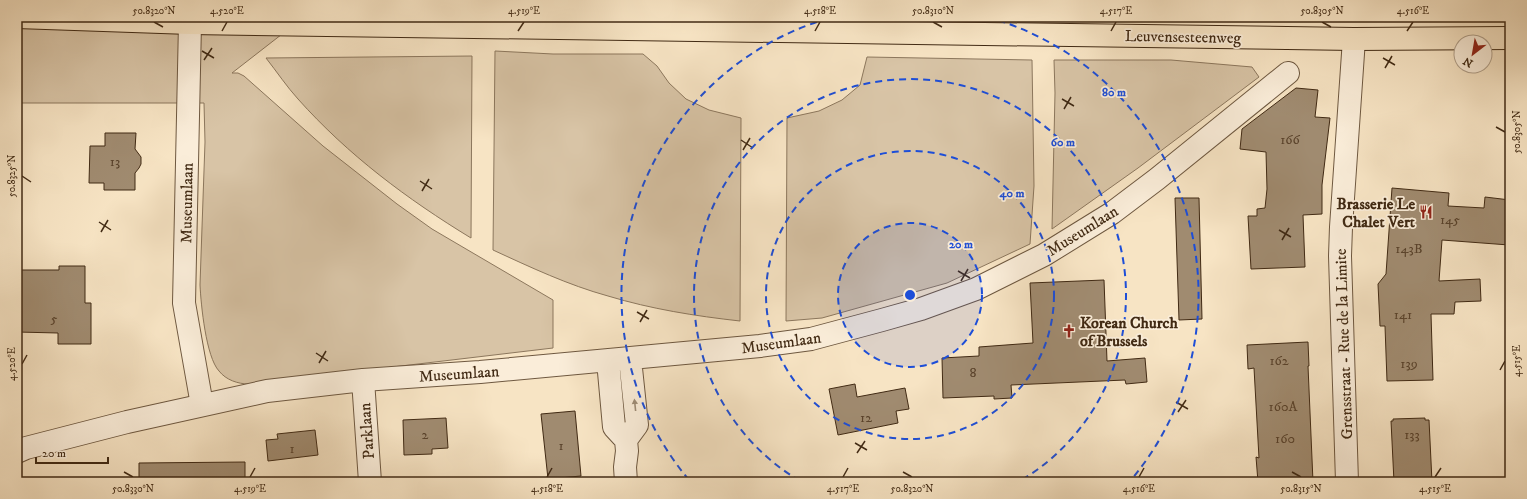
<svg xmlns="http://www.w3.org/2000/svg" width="1527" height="499" viewBox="0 0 1527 499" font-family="'IM FELL DW Pica',serif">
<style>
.green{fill:#d8c4a6;stroke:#8c775d}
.building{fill:#a08b70;stroke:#412a14}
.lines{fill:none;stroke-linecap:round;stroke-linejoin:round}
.minor-casing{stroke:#6e5840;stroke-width:24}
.tertiary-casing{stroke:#6e5840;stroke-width:24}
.primary-casing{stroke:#412a14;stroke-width:24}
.minor{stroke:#faedd9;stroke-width:22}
.tertiary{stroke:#faedd9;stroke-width:22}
.primary{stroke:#f7e4c4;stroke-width:22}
.oneway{fill:#9e8c76}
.ticks{fill:none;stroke:#412a14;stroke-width:1.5}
.ring{fill:none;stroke:#1d4ed8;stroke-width:2;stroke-dasharray:7 5}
.labels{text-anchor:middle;stroke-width:3.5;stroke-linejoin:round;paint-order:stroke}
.number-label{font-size:14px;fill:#59422b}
.street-label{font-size:16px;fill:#412a14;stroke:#faedd9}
.poi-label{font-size:16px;font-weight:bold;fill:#412a14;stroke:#faedd9;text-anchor:end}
.centre{fill:#1d4ed8;stroke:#faedd9;stroke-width:2}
.ring-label{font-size:12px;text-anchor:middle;font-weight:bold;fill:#1d4ed8;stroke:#faedd9;stroke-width:3.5;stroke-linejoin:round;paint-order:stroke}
.neatline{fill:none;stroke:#412a14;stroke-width:1.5}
.ticks-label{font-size:10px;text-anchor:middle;fill:#412a14}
</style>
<rect width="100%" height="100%" fill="#f7e4c4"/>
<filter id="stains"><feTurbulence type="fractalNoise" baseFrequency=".005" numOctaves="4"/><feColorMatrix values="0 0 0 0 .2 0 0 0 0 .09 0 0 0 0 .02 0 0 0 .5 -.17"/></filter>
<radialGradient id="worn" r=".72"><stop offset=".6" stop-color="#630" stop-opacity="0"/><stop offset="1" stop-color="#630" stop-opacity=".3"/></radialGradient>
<path class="green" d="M17,17h287l-72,56h6l6,3 79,70 74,58 35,25 121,71v48l-304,36c-11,0 -23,-4 -30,-13 -13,-14 -18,-66 -19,-86l5,-143 -1,-39h-187z
M495,51l58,3h90l14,12 12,17 17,16 23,11 32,8 -1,203c-45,-5 -89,-12 -132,-25 -40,-11 -78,-29 -115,-46z
M472,56l-1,182c-64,-39 -123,-83 -173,-139 -11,-12 -21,-27 -32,-41z
M867,57l165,3 2,126 -4,58 -83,39 -125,35 -36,3 1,-203 32,-7 23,-11 18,-15z
M1054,60h117l81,7 7,10 -121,91 -86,61 3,-136z"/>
<path class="building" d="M1296,88l22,2 -3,27 15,1 -8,67v29l-19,1 2,52 -54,2 -3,-53h9v-7l8,-1 2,-19 -1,-37 -26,-3 2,-20z
M105,133h31l-1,16 6,8v7l-2,4 -4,5v17h-31v-7h-15l1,-37h15z
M1392,188l57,5 -1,13 36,2 1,-11 25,3 -1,45 -67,-5 -3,41 41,-2 1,22 -26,1 -1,12h-23l2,66 -46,1 -2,-55h-5l-2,-42 8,-10z
M1175,198h24l3,121 -23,1z
M59,266h26v37h6v41h-33v-11l-41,-1v-62h42z
M1104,280l3,81 38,-3 2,24 -21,2 -1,-4 -114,5 1,13 -18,1v-3l-51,2 -1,-40 37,-2v-9l54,-4 -3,-60z
M1308,342l1,24h-1l5,116h-55l-2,-25 3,1 -5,-90 -6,1 -1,-24z
M855,384l2,13 48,-9 4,21 -13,2 2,12 -60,12 -9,-46z
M575,411l6,65 -33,3 -7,-65z
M446,418l2,30 -16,1v5l-28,1 -1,-35z
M1425,418v2h4l3,62h-38l-3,-61h2v-2z
M315,430l3,25 -50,6 -2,-21 12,-1 -1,-5z
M245,462v20h-106v-19z"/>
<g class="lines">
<g class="minor-casing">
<path id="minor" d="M190,23l-6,280 18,102
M608,361l6,66 12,13 1,11 -2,16 1,15
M363,380l7,102
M626,440l11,-15 -7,-66
M17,452l9,-4 101,-26 140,-31 96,-11 117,-8 280,-26 51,-7 71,-19 39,-11 55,-20 68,-34 68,-42 45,-34 131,-106"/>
</g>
<g class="tertiary-casing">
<path id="tertiary" d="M1347,482l-7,-226 1,-29 13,-188"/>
</g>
<g class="primary-casing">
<path id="primary" d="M17,17l173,6 1164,16 156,-1"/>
</g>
<use href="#minor" class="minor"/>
<use href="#tertiary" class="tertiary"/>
<use href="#primary" class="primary"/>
</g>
<defs><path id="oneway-solid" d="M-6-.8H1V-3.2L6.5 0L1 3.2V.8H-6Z"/></defs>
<use class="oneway" href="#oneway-solid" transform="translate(635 405) rotate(-96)"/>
<path class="ticks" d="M154,22l9,5M933,22l9,5M1322,22l9,5M222,31l5,-9M518,31l6,-9M815,31l5,-9M1111,31l5,-9M1407,31l6,-9M202,51l12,7M1383,58l12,7M204,60l8,-12M1385,68l7,-12M1062,99l12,7M1064,109l7,-12M1496,127l9,5M741,140l12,8M743,150l7,-12M22,176l9,6M420,181l12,8M422,191l7,-12M99,222l12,8M1279,230l12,7M101,232l7,-12M1282,240l7,-12M958,271l12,7M961,281l7,-12M637,312l12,7M640,322l7,-12M316,353l12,8M319,363l7,-12M22,364l5,-9M1500,370l5,-9M1176,402l12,7M1178,412l8,-12M855,443l12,7M857,453l8,-12M124,472l9,5M903,472l9,5M1292,472l9,5M250,477l5,-9M547,477l5,-9M843,477l5,-9M1139,477l5,-9M1435,477l6,-9"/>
<circle cx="910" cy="295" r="72" fill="#1d4ed8" fill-opacity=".12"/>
<g class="ring">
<circle cx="910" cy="295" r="72"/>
<circle cx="910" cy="295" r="144"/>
<path d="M800 481A216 216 0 1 1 1020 481"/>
<path d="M689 480A288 288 0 0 1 833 17M987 17A288 288 0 0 1 1131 480"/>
</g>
<defs>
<g id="restaurant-bare" transform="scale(1.08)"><path d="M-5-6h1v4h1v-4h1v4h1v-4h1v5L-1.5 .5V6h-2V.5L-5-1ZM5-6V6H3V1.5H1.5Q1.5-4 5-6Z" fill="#8f2418" stroke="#faedd9" stroke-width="2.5" paint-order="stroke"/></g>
<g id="church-bare" transform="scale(1.08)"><path d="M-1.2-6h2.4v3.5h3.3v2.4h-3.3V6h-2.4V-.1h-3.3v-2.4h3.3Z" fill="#8f2418" stroke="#faedd9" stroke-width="2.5" paint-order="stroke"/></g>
</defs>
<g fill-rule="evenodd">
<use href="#restaurant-bare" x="1426" y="212"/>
<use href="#church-bare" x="1069" y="331"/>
</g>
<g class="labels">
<g class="number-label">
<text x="1290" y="144">166</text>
<text x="115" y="166">13</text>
<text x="1450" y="224">145</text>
<text x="1409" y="253">143B</text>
<text x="1403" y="319">141</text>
<text x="54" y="323">5</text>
<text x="1279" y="365">162</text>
<text x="1409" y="368">139</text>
<text x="973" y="377">8</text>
<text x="1283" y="411">160A</text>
<text x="866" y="422">12</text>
<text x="425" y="439">2</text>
<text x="1412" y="439">133</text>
<text x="1285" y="443">160</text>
<text x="561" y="450">1</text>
<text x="292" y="453">1</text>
</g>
<g class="street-label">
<text transform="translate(1183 36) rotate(1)" y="6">Leuvensesteenweg</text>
<text transform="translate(186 203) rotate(-89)" y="6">Museumlaan</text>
<text transform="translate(1082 230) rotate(-32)" y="6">Museumlaan</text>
<text transform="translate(781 342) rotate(-8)" y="6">Museumlaan</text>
<text transform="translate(1343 344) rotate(-92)" y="6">Grensstraat - Rue de la Limite</text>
<text transform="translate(459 373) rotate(-4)" y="6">Museumlaan</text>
<text transform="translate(366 431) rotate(-94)" y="6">Parklaan</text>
</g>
<g class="poi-label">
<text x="1415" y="209">Brasserie Le<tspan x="1415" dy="18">Chalet Vert</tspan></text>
<text x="1080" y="328" text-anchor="start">Korean Church<tspan x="1080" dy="18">of Brussels</tspan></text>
</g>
</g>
<circle cx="910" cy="295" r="6" class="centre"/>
<g class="ring-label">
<text x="1114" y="96">80 m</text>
<text x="1063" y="146">60 m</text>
<text x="1012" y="197">40 m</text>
<text x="961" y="248">20 m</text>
</g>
<rect width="1527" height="499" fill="none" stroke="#f7e4c4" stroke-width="44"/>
<g transform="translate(1473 54) rotate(211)"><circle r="19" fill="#faedd9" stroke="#b09f8a"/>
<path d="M0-3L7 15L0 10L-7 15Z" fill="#8f2418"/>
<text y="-6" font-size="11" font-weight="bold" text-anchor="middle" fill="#412a14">N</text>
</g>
<path d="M36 457v6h72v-6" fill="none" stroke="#412a14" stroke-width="2"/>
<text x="42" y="457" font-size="12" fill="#412a14" stroke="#faedd9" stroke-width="3" paint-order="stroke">20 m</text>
<rect x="22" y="22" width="1483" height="455" class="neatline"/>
<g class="ticks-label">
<text x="154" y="14">50.8320°N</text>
<text x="227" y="14">4.520°E</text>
<text x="524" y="14">4.519°E</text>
<text x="820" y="14">4.518°E</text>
<text x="933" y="14">50.8310°N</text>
<text x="1116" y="14">4.517°E</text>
<text x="1322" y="14">50.8305°N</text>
<text x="1413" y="14">4.516°E</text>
<text transform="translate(1516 132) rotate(-90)" y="4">50.8305°N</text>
<text transform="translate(11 176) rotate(-90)" y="4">50.8325°N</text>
<text transform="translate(1516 361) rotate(-90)" y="4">4.515°E</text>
<text transform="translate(11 364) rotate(-90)" y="4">4.520°E</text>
<text x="133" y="492">50.8330°N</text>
<text x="250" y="492">4.519°E</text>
<text x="547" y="492">4.518°E</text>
<text x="843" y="492">4.517°E</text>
<text x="912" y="492">50.8320°N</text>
<text x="1139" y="492">4.516°E</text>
<text x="1301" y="492">50.8315°N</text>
<text x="1435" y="492">4.515°E</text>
</g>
<rect width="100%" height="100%" filter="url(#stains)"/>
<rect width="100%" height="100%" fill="url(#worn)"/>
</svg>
